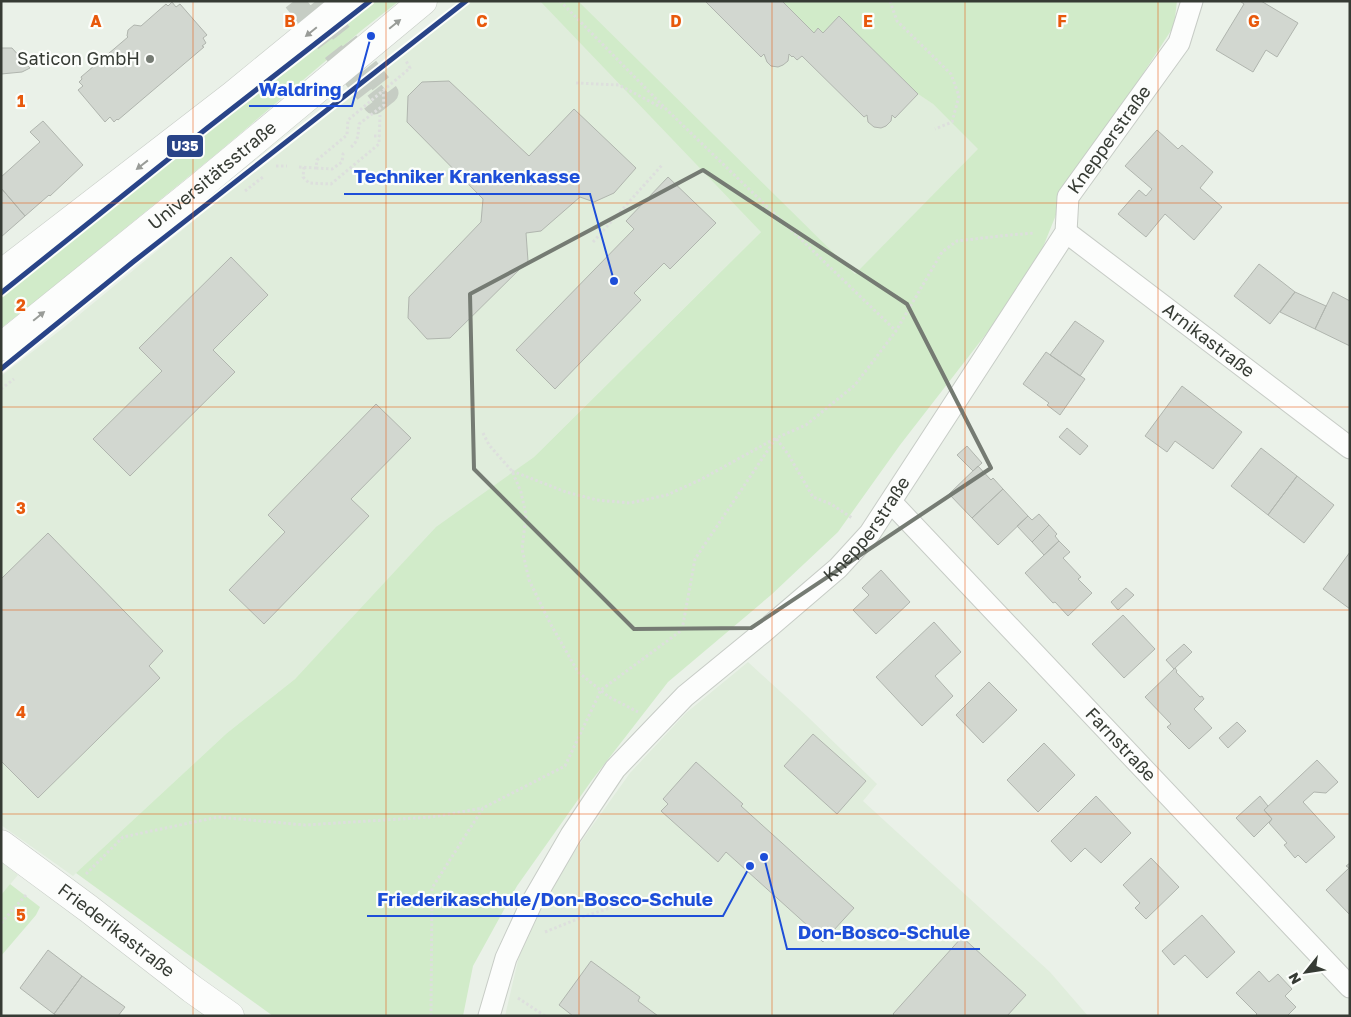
<svg xmlns="http://www.w3.org/2000/svg" width="1351" height="1017" viewBox="0 0 1351 1017" font-family="'Golos Text',sans-serif">
<style>
.built{fill:#e0eddc}
.green{fill:#d1ebc9}
.building{fill:#d2d7d0;stroke:#b0b5ae}
.lines{fill:none;stroke-linecap:round;stroke-linejoin:round}
.street-tunnel{stroke:#c6cdc4;stroke-width:21;stroke-dasharray:21 11;stroke-linecap:butt}
.street-casing{stroke:#c7ccc6;stroke-width:23}
.secondary-casing{stroke:#c7ccc6;stroke-width:29}
.path{stroke:#dddfdd;stroke-width:3;stroke-dasharray:2.5 2.5;stroke-linecap:butt}
.street{stroke:#fcfdfc;stroke-width:21}
.secondary{stroke:#fcfdfc;stroke-width:28}
.metro-1-casing{stroke:#fcfefb;stroke-width:9}
.metro-1{stroke:#294488;stroke-width:5}
.oneway{fill:#999c98}
.marked{fill:none;stroke:#757b73;stroke-width:4;stroke-linejoin:round}
.grid{fill:none;stroke:#e8590c;stroke-width:1;stroke-opacity:0.55}
.poi-dot{fill:#757b73;stroke:#fcfefb;stroke-width:2}
.labels{text-anchor:middle;stroke-width:4.5;stroke-linejoin:round;paint-order:stroke}
.poi-label{font-size:18px;fill:#363b34;stroke:#fcfefb;text-anchor:end}
.street-label{font-size:18px;fill:#363b34;stroke:#fcfefb}
.grid-label{font-size:16px;text-anchor:middle;font-weight:bold;fill:#e8590c;stroke:#fcfefb;stroke-width:4.5;stroke-linejoin:round;paint-order:stroke}
.leader{fill:none;stroke:#1d4ed8;stroke-width:2}
.callout-dot{fill:#1d4ed8;stroke:#fcfefb;stroke-width:2}
.callout-label{font-size:19px;text-anchor:middle;font-weight:bold;fill:#1d4ed8;stroke:#fcfefb;stroke-width:4.5;stroke-linejoin:round;paint-order:stroke}
.line-badge{stroke:#fcfefb;stroke-width:2}
.badge-label{font-size:14px;text-anchor:middle;font-weight:bold;fill:#fff}
</style>
<rect width="100%" height="100%" fill="#eaf1e8"/>
<path class="built" d="M458,1h326v2l34,25 4,4 17,-16 79,78 15,10 46,45 -124,125 -69,-67 -252,250 -96,71 -143,151 -68,54 -154,143 -72,-51v-449l62,-48 190,-156z
M748,662l60,55 69,67 -14,17 187,171 38,44h-583l14,-60 27,-60 39,-60 45,-63 56,-60z
M1,862l17,13 -17,20z"/>
<path class="green" d="M373,1h26l-37,29 -147,125 -183,149 -31,24v-38l294,-225z
M540,1h38l277,273 123,-125 -45,-45 -15,-10 -79,-77 -16,16 -5,-5 -4,5 -30,-30v-2h393l-3,25 -110,169 -27,67 -30,45 -107,138 -62,87 -67,63 -103,87 -76,98 -75,106 -44,80 -10,50h-190l-197,-143 151,-140 68,-54 141,-152 98,-70 227,-225z
M10,884l30,23 -4,8 -35,41v-61z"/>
<path class="building" d="M705,1h77l32,32 4,-5 5,5 16,-17 79,78 -23,24 -3,-3 -1,6 -5,5 -5,2 -7,-1 -6,-5 -1,-7 -3,2 -62,-61 -5,4 -4,-4 -1,1 -3,-3 -1,7 -5,4 -5,2 -7,-1 -4,-4 -3,-8 -3,3z
M1240,1h21l37,22 -21,34 -11,-7 -13,22 -37,-22 28,-46z
M172,2l4,5 4,-3 27,31 -4,3 3,5 -4,3 2,1 -86,73 -1,-1 -3,3 -4,-5 -5,5 -27,-32 5,-4 -4,-4 3,-3 -1,-2 47,-40 -1,-1 1,-6 6,-5 7,1 25,-22 2,2z
M1,48h11l18,20 -8,4 -21,2z
M449,81l80,75 45,-47 62,59 -22,25 -20,9 -14,-5 -39,34 -15,2 2,28 -78,77 -23,1 -19,-21 1,-21 72,-75 2,-23 -76,-77 1,-26 14,-14z
M43,121l40,44 -33,31 -1,-1 -24,21 -24,-28v-11l39,-35 -10,-10z
M1157,130l21,19 4,-4 31,27 -13,16 22,19 -28,33 -29,-26 -19,23 -28,-23 21,-24 7,6 6,-7 -27,-23z
M668,177l48,46 -46,46 -6,-6 -30,30 7,7 -86,89 -39,-39 118,-121 -8,-8z
M1,188l24,28 -24,21z
M231,257l37,38 -55,55 22,22 -105,104 -37,-37 69,-68 -23,-23z
M1259,264l36,28 -25,32 -36,-28z
M1295,292l31,14 -11,23 -35,-17z
M1333,292l17,9v45l-35,-17z
M1075,321l29,20 -24,35 -30,-21z
M1046,352l39,27 -25,36 -13,-10 2,-2 -26,-19z
M1182,386l60,46 -29,37 -38,-28 -8,11 -22,-16z
M376,404l35,34 -60,61 18,17 -105,108 -35,-34 56,-58 -17,-17z
M1067,428l21,18 -8,9 -21,-18z
M967,446l15,17 -9,8 -16,-16z
M1261,448l36,28 -29,39 -37,-29z
M978,466l13,14 2,-2 10,11 -31,29 -23,-24z
M1297,476l37,29 -30,38 -36,-28z
M1003,489l25,27 -30,29 -26,-27z
M1039,514l10,11 -17,17 -15,-16 11,-10 4,4z
M1049,525l8,9 -2,2 4,5 -15,14 -12,-13z
M48,533l115,118 -14,15 11,12 -122,120 -37,-37v-182z
M1059,541l11,11 -7,6 18,19 -3,2 14,14 -24,23 -13,-14 -2,1 -28,-30z
M1350,552v57l-27,-20z
M881,570l29,32 -34,32 -23,-24 16,-15 -7,-7z
M1126,588l8,7 -16,15 -7,-8z
M1123,615l32,34 -31,29 -32,-34z
M934,622l27,30 -26,24 18,20 -31,30 -46,-49z
M1184,644l8,8 -18,17 -8,-9z
M1175,668l2,3 -1,1 24,25 2,-1 2,3 -10,10 18,19 -23,21 -22,-22 4,-3 -26,-27z
M989,682l28,28 -34,33 -27,-28z
M1237,722l9,9 -18,17 -9,-10z
M813,734l53,47 -29,33 -53,-48z
M1044,743l31,32 -37,37 -31,-32z
M1317,760l21,22 -12,11 -12,-1 -11,10 32,35 -29,26 -8,-8 -3,3 -11,-13 3,-2 -18,-20 3,-4 -8,-9z
M696,762l47,42 -2,2 113,102 -31,34 -16,-15 1,-1 -82,-74 -8,10 -57,-51 7,-7 -5,-5z
M1096,796l35,37 -30,30 -16,-15 -14,14 -20,-21z
M1260,796l8,10 -4,4 8,9 -18,18 -18,-19z
M1151,858l28,29 -33,32 -11,-11 5,-5 -17,-18z
M1350,863v52l-24,-25 23,-22 -3,-2z
M1202,915l33,37 -28,26 -22,-23 -11,10 -12,-14z
M962,937l64,58 -19,21h-112l-2,-2z
M48,950l34,26 -28,38 -34,-26z
M591,961l49,36 -2,4 20,15h-85l-14,-11z
M1259,971l10,11 9,-8 14,15 -7,7 11,11 -9,9h-32l2,-2 -21,-21z
M82,976l43,31 -7,9h-61l-3,-2z"/>
<g class="lines">
<path class="street-tunnel" d="M294,1l80,103 14,-11 -72,-92"/>
<g class="street-casing">
<g id="street">
<path id="s1" d="M1066,232l284,216"/>
<path id="s2" d="M891,502l459,485"/>
<path id="s3" d="M489,1016l17,-58 25,-54 40,-69 44,-66 70,-73 77,-63 76,-65 32,-35 196,-301 2,-35 111,-154 13,-42"/>
</g>
</g>
<g class="secondary-casing">
<g id="secondary">
<path d="M1,274l232,-179 115,-94"/>
<path id="s4" d="M1,347l197,-159 225,-187"/>
<path id="s5" d="M1,844l88,65 103,80 38,27"/>
</g>
</g>
<path class="path" d="M560,1l107,109 229,221
M890,1l7,20 54,53 8,22 -7,26 -17,7
M576,83l43,2 43,23
M374,136h6
M351,147c8,-6 7,-14 8,-23l25,-19 -1,-14
M276,166h11
M299,167l17,1 1,-8 30,-25 1,-15 62,-52 -5,-9
M304,167l-1,10 6,6 22,1 48,-40 1,-29
M316,168l16,1 10,-7 1,-8 2,-2
M245,191l18,-14
M593,242l70,-78
M1,389l13,-10
M483,433l6,12 23,26 9,21 5,23 -4,34 7,31 21,43 28,49 31,25 29,15
M512,471l54,21 31,8 33,3 37,-8 33,-15 76,-42 12,16 25,43 18,7 21,14
M86,874l37,-37 95,-20 87,8 127,-8 51,-9
M1,923l25,-28
M545,932l40,-16 28,-9
M518,998l27,18
M431,1016l1,-128 51,-80 82,-42 36,-76 81,-60 13,-71 81,-121 30,-13 49,-40 41,-54 46,-79 15,-11 52,-6 26,-2"/>
<use href="#street" class="street"/>
<use href="#secondary" class="secondary"/>
<g class="metro-1-casing">
<path id="metro-1" d="M1,293l205,-164 164,-128
M1,369l132,-107 333,-261"/>
</g>
<use href="#metro-1" class="metro-1"/>
</g>
<defs><path id="oneway-solid" d="M-6-.8H1V-3.2L6.5 0L1 3.2V.8H-6Z" transform="scale(1.25)"/></defs>
<g class="oneway">
<use href="#oneway-solid" transform="translate(395 24) rotate(-39)"/>
<use href="#oneway-solid" transform="translate(311 32) rotate(141)"/>
<use href="#oneway-solid" transform="translate(142 165) rotate(142)"/>
<use href="#oneway-solid" transform="translate(39 316) rotate(-39)"/>
</g>
<path class="marked" d="M703,170l204,134 84,164 -240,160 -117,1 -160,-160 -4,-175z"/>
<path class="grid" d="M193,1v1015M386,1v1015M579,1v1015M772,1v1015M965,1v1015M1158,1v1015M1,203h1349M1,407h1349M1,610h1349M1,814h1349"/>
<circle class="poi-dot" cx="150" cy="59" r="5"/>
<g class="labels">
<g class="poi-label">
<text x="140" y="65">Saticon GmbH</text>
</g>
<g class="street-label">
<text dy="6" stroke="none"><textPath href="#s3" startOffset="1092">Knepperstraße</textPath></text>
<text dy="6" stroke="none"><textPath href="#s4" startOffset="272">Universitätsstraße</textPath></text>
<text dy="6" stroke="none"><textPath href="#s1" startOffset="179">Arnikastraße</textPath></text>
<text dy="6" stroke="none"><textPath href="#s3" startOffset="628">Knepperstraße</textPath></text>
<text dy="6" stroke="none"><textPath href="#s2" startOffset="334">Farnstraße</textPath></text>
<text dy="6" stroke="none"><textPath href="#s5" startOffset="144">Friederikastraße</textPath></text>
</g>
</g>
<g class="grid-label">
<text x="96" y="27">A</text>
<text x="290" y="27">B</text>
<text x="482" y="27">C</text>
<text x="676" y="27">D</text>
<text x="868" y="27">E</text>
<text x="1062" y="27">F</text>
<text x="1254" y="27">G</text>
<text x="21" y="107">1</text>
<text x="21" y="311">2</text>
<text x="21" y="514">3</text>
<text x="21" y="718">4</text>
<text x="21" y="921">5</text>
</g>
<path class="leader" d="M371 36L352 106H249M614 281L590 194H344M750 866L723 916H367M764 857L787 949H980"/>
<g class="callout-dot">
<circle cx="371" cy="36" r="5"/>
<circle cx="614" cy="281" r="5"/>
<circle cx="750" cy="866" r="5"/>
<circle cx="764" cy="857" r="5"/>
</g>
<g class="callout-label">
<text x="300" y="96">Waldring</text>
<text x="467" y="183">Techniker Krankenkasse</text>
<text x="545" y="906">Friederikaschule/Don-Bosco-Schule</text>
<text x="884" y="939">Don-Bosco-Schule</text>
</g>
<rect class="line-badge" x="166" y="134" width="38" height="24" rx="5" fill="#294488"/>
<g class="badge-label">
<text x="185" y="151">U35</text>
</g>
<rect width="1351" height="1017" fill="none" stroke="#363b34" stroke-width="5"/>
<g transform="translate(1306 972) rotate(240)" stroke="#fcfefb" stroke-width="4" paint-order="stroke">
<path d="M0-4L9 19L0 12L-9 19Z" fill="#363b34"/>
<text y="-8" font-size="14" font-weight="bold" text-anchor="middle" fill="#363b34">N</text>
</g>
</svg>
